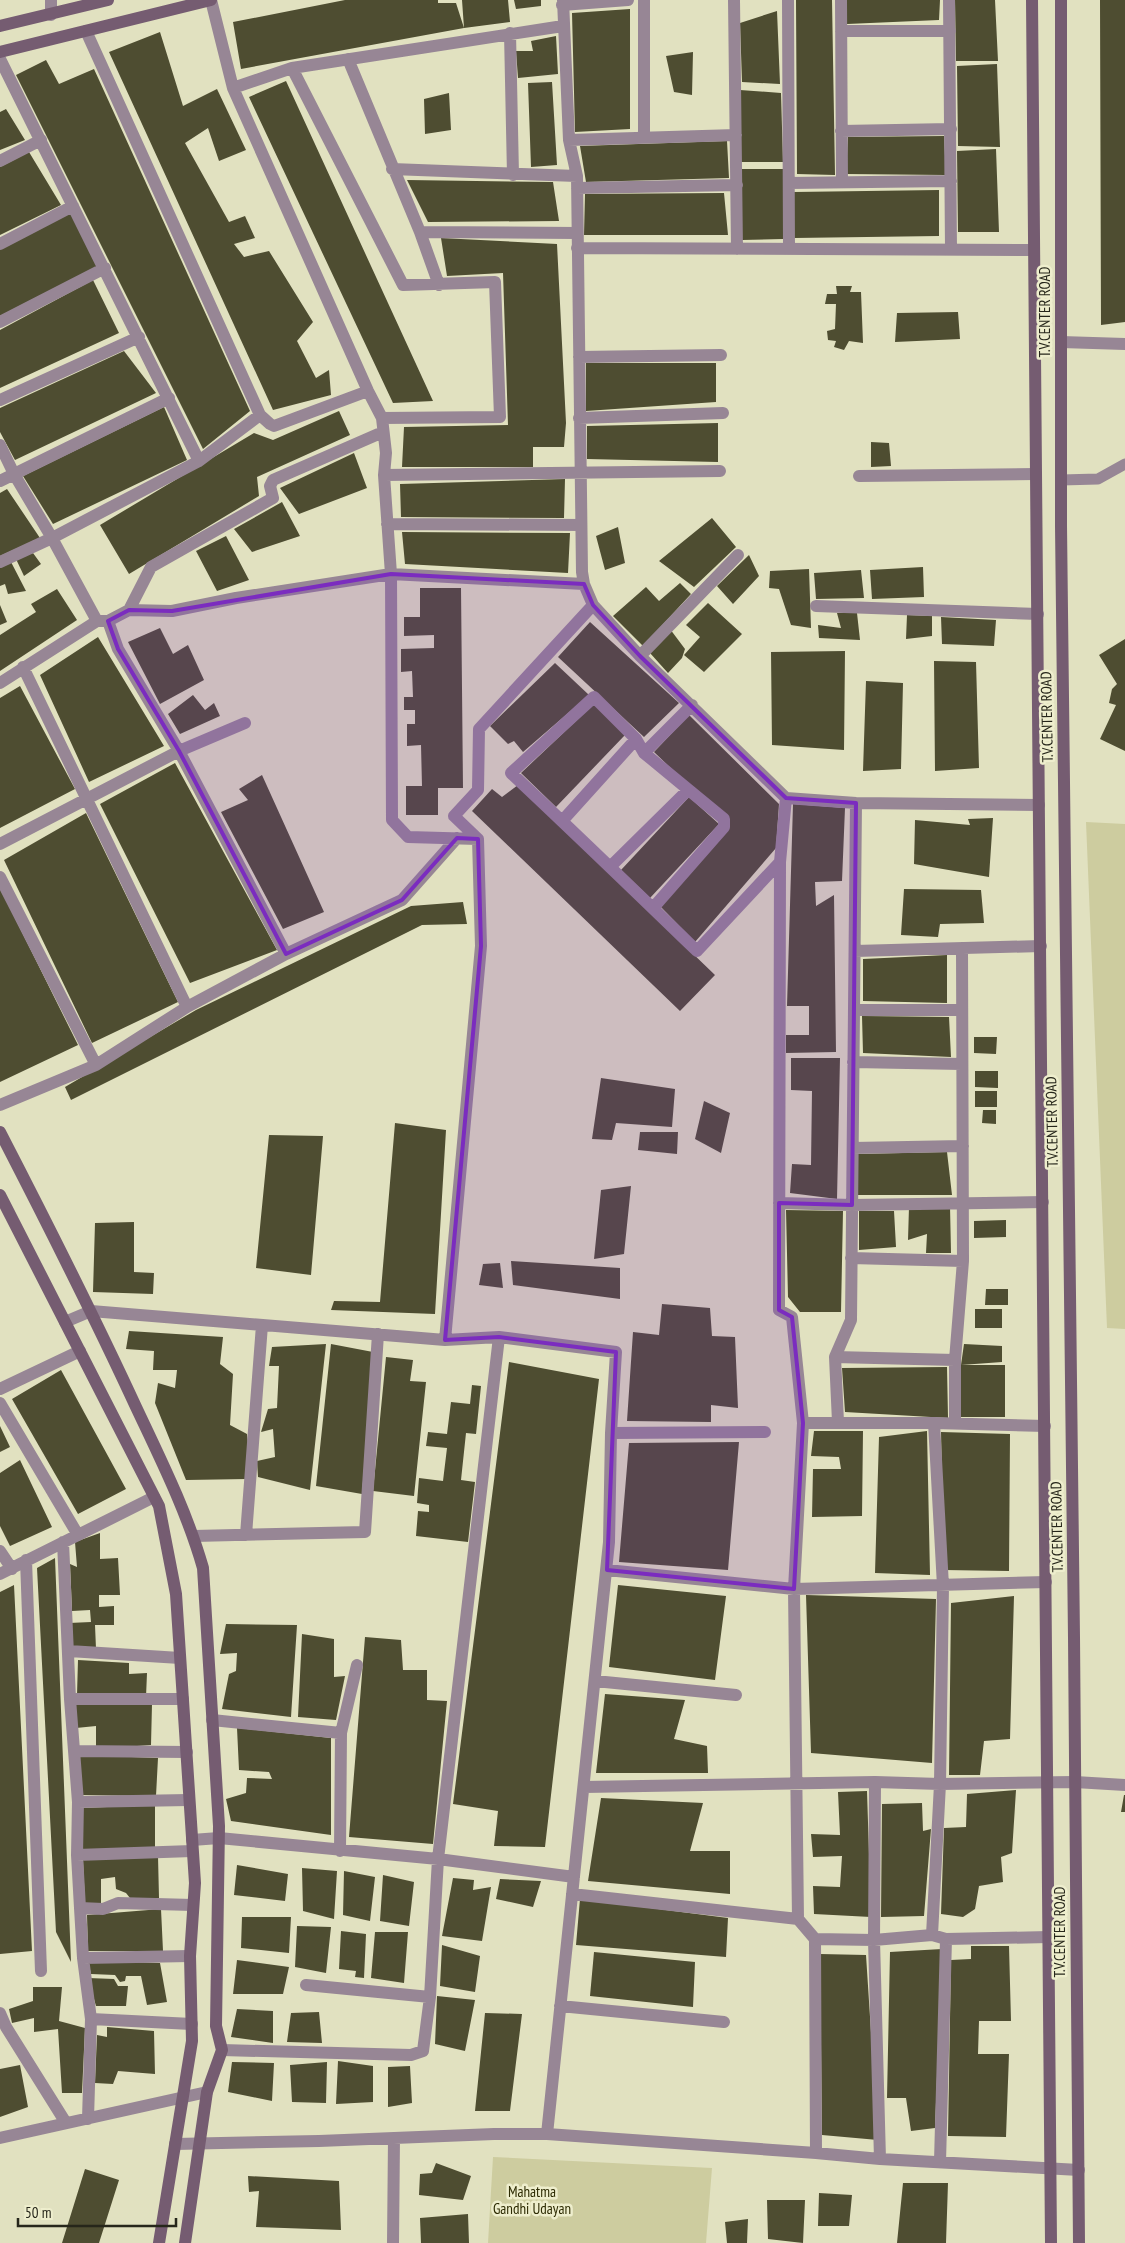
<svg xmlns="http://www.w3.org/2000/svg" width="1125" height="2243" viewBox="0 0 1125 2243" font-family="'PT Sans Narrow',sans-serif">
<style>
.green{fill:#cdcc9f}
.building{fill:#4e4d31}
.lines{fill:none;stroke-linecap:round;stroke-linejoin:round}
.lane{stroke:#978695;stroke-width:11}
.street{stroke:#978695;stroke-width:12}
.secondary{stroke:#755c71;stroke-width:12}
.marked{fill:#7b2cbf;fill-opacity:0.2;stroke:#7b2cbf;stroke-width:4;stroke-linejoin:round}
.labels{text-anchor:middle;stroke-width:5;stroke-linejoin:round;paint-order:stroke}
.street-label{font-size:15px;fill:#26261a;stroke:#eeeecd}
.park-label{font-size:15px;fill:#2d2b03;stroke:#eeeecd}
</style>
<rect width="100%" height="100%" fill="#e1e1c0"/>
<path class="green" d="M1086,822l39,2v505l-18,-1z
M493,2157l219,11 -6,75h-218z"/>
<path class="building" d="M345,0h93v3h18l8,25 -223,41 -8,-47z
M462,0h46l2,22 -46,6z
M514,0h27v6l-25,3z
M796,0h36l3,175 -38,-1z
M847,0h93l-1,20 -92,4z
M955,0h40l3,61h-42z
M1100,0h25v322l-24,3z
M630,9v120l-55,3 -3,-119z
M777,11l3,73 -38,-2 -2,-59z
M160,32l23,74 34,-17 29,61 -27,11 -11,-33 -23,15 44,79 16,-6 10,22 -21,6 10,13 25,-6 44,71 -16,19 19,37 13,-8 2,25 -58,15 -164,-358z
M556,36l2,38 -40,4 -2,-27h17l-2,-10z
M693,52l-1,43 -18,-3 -8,-36z
M46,60l13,24 35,-15 156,342 -47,38 -187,-374z
M997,64l3,83 -42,-1 -1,-80z
M286,81l147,320 -40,2 -144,-306z
M552,82l5,83 -26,2 -3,-84z
M740,90l41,3 2,69h-43z
M449,93l2,37 -26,4 -1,-35z
M6,109l19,31 -25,10v-38z
M944,136l2,39 -100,-1 2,-37z
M727,141l2,37 -143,4 -6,-36z
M996,149l3,83h-41l-1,-81z
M29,152l32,53 -61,30v-68z
M741,169h43l-1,70 -41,1z
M407,180l146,2 6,39 -131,1z
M939,190v46l-145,2v-46z
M724,193l4,42h-144l1,-41z
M72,212l26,54 -98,50v-68z
M441,238l116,6 9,179 -2,24h-31v20h-131l2,-40 104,-2 -5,-152 -56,3z
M93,280l26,53 -119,55v-58z
M836,286h16l-2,6h11l2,51 -14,-2 -5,9 -10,-3 2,-6 -8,-1 -1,-9 8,-2 1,-25h-11l2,-10h10z
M958,312l2,27 -65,3 2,-29z
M124,351l32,42 -141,67 -15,-28v-24z
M586,363h130v39l-130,9z
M164,407l23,53 -134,64 -30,-48z
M339,411l11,24 -93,42 2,19 -130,78 -29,-49 154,-92 19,7z
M718,423v39l-131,-3v-33z
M871,442l18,1 2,23 -20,1z
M354,453l13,35 -68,26 -19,-26z
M565,479l-1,39 -163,-1 -1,-33z
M7,489l33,49 -40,18v-63z
M282,502l18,34 -48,16 -18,-23z
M712,518l24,29 -42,40 -35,-26z
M618,527l7,36 -20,7 -9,-34z
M402,532l168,1 -2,40 -163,-9z
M226,536l23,44 -32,11 -21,-40z
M33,553l8,11 -17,12 -8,-17z
M749,555l10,21 -26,28 -16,-18z
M11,562l15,29 -18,3 -3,-10 -5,2v-19z
M923,567l1,30 -52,2 -2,-29z
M809,569l2,59 -20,-3 -12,-36 -10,-1 1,-17z
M861,570l3,28 -48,1 -2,-26z
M680,583l11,11 -48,52 -30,-30 33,-29 13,14z
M420,588h41l2,200h-25v27h-32v-29h16l-1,-41 -14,1v-22h8v-14h-11v-13h9l-1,-26 -11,1v-23l33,-1v-13l-30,1v-19h16z
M57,589l20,31 -77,51v-36l36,-23 -5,-8z
M708,603l34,31 -38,38 -20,-17 16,-18 -14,-12z
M0,605l7,17 -7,3z
M837,613h20l3,27 -41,-2 -1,-13 23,3z
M907,615l25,1v20l-26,3z
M941,617l55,3 -2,26 -52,-2z
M590,622l89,81 -35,34 -86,-80z
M160,628l13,26 15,-9 16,35 -44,24 -32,-62z
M670,629l15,20 -3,9 -14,15 -18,-20z
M98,637l66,109 -75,36 -49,-107z
M1125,639v112l-25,-12 16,-34 -7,-2 3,-14 5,-5 -18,-29z
M845,651l-1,99 -72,-5 -1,-93z
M934,661l42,1 3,106 -44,3z
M555,663l34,32 -66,57 -9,-11 -6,3 -18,-18z
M866,681l37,2 -2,86 -38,2z
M20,686l55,103 -75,39v-130z
M193,695l12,15 9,-7 6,13 -40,18 -12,-20z
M595,703l30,32 -69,72 -35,-34z
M689,715l90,89 -3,44 -81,94 -36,-37 65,-86 -70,-67z
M175,763l102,187 -87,33 -90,-179z
M262,775l62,137 -41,17 -62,-117 27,-12 -9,-11z
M518,785l197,190 -35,36 -208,-200 20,-22 10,8z
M689,797l30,27 -69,74 -29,-28z
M793,804l52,4 -3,73 -27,1 1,24 18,-11 2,157 -50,1v-18h23v-29h-22z
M86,813l92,189 -86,41 -88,-183z
M993,818l-4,59 -75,-13 1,-44 55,5 -2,-6z
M0,888l78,157 -78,37z
M904,889l77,1 3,33 -44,1 -2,13 -37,-2z
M463,902l4,22 -45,1 -351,175 -6,-13 131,-77 215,-104z
M947,955v48l-84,-2v-42z
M862,1016l87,1 2,40 -88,-4z
M974,1037h23l-1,17 -22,-1z
M791,1058h49l-3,141 -47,-6 2,-29 19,1 1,-74 -21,-1z
M975,1071h23v17l-23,-1z
M601,1078l74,11 -3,38 -56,-4 -4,17 -20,-1z
M975,1091h22v16h-22z
M704,1101l26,12 -9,40 -26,-14z
M983,1110h13v14l-14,-1z
M395,1123l51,7 -11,184 -104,-4 3,-9 46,1z
M640,1132h38l-1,22 -39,-4z
M269,1135l54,1 -12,139 -55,-7z
M947,1152l5,43h-95l1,-41z
M631,1186l-7,68 -30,5 7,-69z
M950,1206l1,47h-25l1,-19 -19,6 1,-33z
M786,1210l57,1 -2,101h-41l-12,-15z
M859,1211h35l2,36 -37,3z
M1006,1220v17l-32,1v-17z
M134,1222v50l20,1 -1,21 -60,-2 2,-69z
M511,1261l109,7v31l-107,-14z
M500,1263l3,25 -24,-3 4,-21z
M986,1289h22v16h-23z
M662,1304l48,4 2,28 23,1 3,71 -27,-3v17l-84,-1 6,-89 26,3z
M975,1309h27v19h-27z
M129,1331l94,6 -3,27 13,10 -3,51 17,9 2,21 -2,24 -61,1 -31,-77 3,-20 17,5 2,-18h-24l1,-19 -28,-2z
M326,1344l-16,146 -52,-13 -1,-16 18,-4 -2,-28 -12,3 7,-23 9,-1 2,-42h-10l3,-19z
M331,1344l42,8 -11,142 -46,-8z
M964,1344l38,2v16l-41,3z
M386,1357l27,3 -3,21 16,1 -12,114 -41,-5z
M509,1362l90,17 -54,468 -51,-1 4,-35 -45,-7z
M961,1365h44v52h-44z
M947,1367l1,51 -103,-6 -3,-44z
M61,1370l65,119 -48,25 -66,-115z
M472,1385l9,1 -5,48 -10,-1 -5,47 14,2 -7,60 -52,-6 2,-25 11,1v-7l-12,-2 2,-25 24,3 4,-33 -21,-2 2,-14 19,2 4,-32 19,2z
M0,1426l10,21 -10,5z
M814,1431h49l-1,85 -50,1 1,-48h28l-2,-12 -28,-1z
M927,1431l3,144 -55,-2 4,-136z
M941,1432l69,2 -1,137 -65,-1z
M739,1442l-11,128 -109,-8 10,-119z
M20,1460l32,67 -42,19 -10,-20v-53z
M100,1533v26l18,-1 2,37h-21v12l15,-1v19h-19l1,24 -26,1 -1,-27 22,-1 -1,-12 -18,1 -2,-47 7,3 -2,-25z
M55,1558l16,404 -15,-30 -19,-364z
M14,1585l18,366 -32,3v-362z
M618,1585l108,11 -11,84 -106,-13z
M806,1595l130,4 -4,164 -121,-10z
M1014,1596l-4,143 -26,2 -4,34h-31l2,-172z
M226,1624l71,1 -6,92 -69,-8 7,-35 7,-3 1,-18 -17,1z
M302,1634l32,5v38l11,-1 -9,44 -38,-3z
M365,1637l36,3 2,30h24v30l20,1 -14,143 -84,-7z
M78,1660l51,3v11l18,-1 -1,24 -69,-2z
M605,1694l80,6 -11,39 33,7 1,27h-112z
M73,1702l79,2 -1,41 -55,4v-23l-20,2z
M237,1728l94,10v97l-100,-14 -5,-22 20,-6 1,-15 25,1 -3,-7 -30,-2z
M78,1755l80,3 -2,38 -74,-1z
M1016,1790l-4,63 -11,4 2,25 -24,4 -4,23 -12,8 -22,-3 3,-86 22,-1 1,-33z
M867,1791l4,126 -57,-3 -1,-28 27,1 2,-31 -29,1 -2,-23 29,1 -2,-43z
M1124,1795h1v17h-4z
M601,1798l102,5 -13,48h40v43l-142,-13z
M922,1803l1,28 8,-2 -7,87 -43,1 1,-113z
M155,1805v43l-73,3 1,-43z
M158,1856l1,42h-29l-4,-5 -10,-4 -1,-12 -14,2v25h-16l-2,-44z
M237,1865l51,9 -3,27 -51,-6z
M302,1868l35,3 -3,48 -31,-8z
M344,1871l31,6 -5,44 -27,-6z
M383,1875l31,7 -5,44 -29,-5z
M453,1878l21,2 -1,10 18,-3 -9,54 -40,-5z
M500,1879l41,2 -8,26 -37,-8z
M580,1899l148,19 -2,39 -150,-12z
M161,1909l2,42h-75l-1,-36z
M242,1917h49l-2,36 -48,-5z
M297,1926l34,1 -5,46 -31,-6z
M341,1931l25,3 -2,44 -9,-1 1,-6 -17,-2z
M375,1932h33l-4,51 -33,-5z
M442,1945l38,11 -5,36 -35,-6z
M971,1946h38l2,75h-32l-1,33h31l-3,83 -58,-1 3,-176 20,-1z
M942,1949l-7,179 -24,3 -5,-33h-19l3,-146z
M594,1952l101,10 -2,45 -103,-11z
M820,1954l46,1 12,185 -56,-5z
M237,1960l52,7 -6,27h-50z
M88,1961l72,2 7,39 -20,3 -6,-29h-15l-1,5 -5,1 -5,-7 -24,-1z
M88,1978l26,1 4,7h10l-2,20h-30z
M33,1987h29l-3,34 26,7 -3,65h-20l-4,-64 -24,3v-14l-22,5 -3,-14 24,-8z
M437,1996l38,4 -10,51 -30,-7z
M237,2009l36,2v32l-42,-6z
M319,2012l3,31 -35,-1 4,-29z
M485,2013l37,1 -12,97h-35z
M107,2027l47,4 1,43 -37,-3 -5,13 -18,-1 2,-48 10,2z
M338,2061l35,5v36l-37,2z
M232,2062l42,1 -2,38 -44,-9z
M327,2062l-1,41 -34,-1 -2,-37z
M20,2065l8,42 -28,10v-48z
M410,2066l2,37 -24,4v-40z
M436,2163l35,13 -8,24 -44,-5 1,-21 12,-1z
M85,2169l34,11 -20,63h-37z
M248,2176l91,5 2,49 -85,-3 3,-36 -10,1z
M903,2183h45l-2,60h-49z
M819,2193l33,2 -3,31h-31z
M767,2200h38l-2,43 -35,-4z
M468,2214l1,29h-48l-1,-25z
M748,2219l-1,24h-20l-2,-21z"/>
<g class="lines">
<path class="lane" d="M1061,480l37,-1 27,-15"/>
<path class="street" d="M211,0l22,88 135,303 14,27 4,35 -2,22 7,99 1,246 16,17 70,2 3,107 -36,394
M563,0l6,140 8,36 5,396 2,12 9,21 47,51 146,142 70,5 183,2
M644,0v136
M734,0l3,249
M788,0l1,249
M841,0l1,182
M949,0l2,249
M562,5l66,-5
M51,15v-15
M86,31l174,384 10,9 4,2 94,-35
M841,31h109
M510,33l3,142
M0,59l199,402
M348,59l72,173 19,53
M292,68l111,217 92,-3 5,135 -118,1
M233,88l59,-20 271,-42
M841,131l110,-2
M569,140l167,-5
M0,161l41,-21
M392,169l185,7
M789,183l162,-2
M577,188l160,-3
M420,232l157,1
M0,244l73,-38
M577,248l457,2
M0,322l105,-54
M1061,342l64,2
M579,357l142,-2
M0,400l139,-63
M579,418l144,-5
M0,445l14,29 38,64 45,83
M384,475l336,-4
M859,476l177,-2
M0,481l169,-83
M387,524l194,1
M0,562l52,-24 147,-77 61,-46
M816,606l222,8
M129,610l22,-43 122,-69 -3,-12 3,-6 110,-48
M108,621l10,28 61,102 107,203
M640,656l98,-101
M23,667l164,340
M0,683l97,-62h11l21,-11 43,1 64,-13 155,-24 193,10
M644,753l48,-48
M786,798l-6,64 -1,448 13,7 11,106 -9,166 4,330 17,20 1,214
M563,820l73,-81
M478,839l-24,-23 24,-26 1,-61 114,-124
M0,844l179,-93 66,-28
M611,866l77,-76
M0,877l96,188
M653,908l71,-81v-8l-80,-66 -8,-14 -42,-42 -83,76c63,59 124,118 186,178l83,-89
M855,951l186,-5
M854,1010h108
M853,1062l109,2
M0,1105l96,-40 91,-58 99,-53 116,-54 55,-62
M853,1148l110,-2
M779,1203l73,2 191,-3
M851,1258l112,3
M65,1322l26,-11 354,29 54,-3 117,15 -5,81 -2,109 -62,592
M835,1357l120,3
M0,1389l80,-38
M0,1403l78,132
M838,1422l-3,-65 16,-37 5,-517
M803,1423h131l111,3
M955,1423v-63l8,-99 -1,-313
M611,1433l154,-1
M246,1535l16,-210
M194,1536l171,-4 13,-198
M63,1542l7,157 8,103 -1,53 3,53 3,50 8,61 -3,100
M0,1551l12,18
M26,1560l15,411
M607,1570l187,19 252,-7
M0,1574l154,-77
M69,1651l111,7
M595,1681l141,14
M70,1699h113
M212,1720l129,13
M74,1751l113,1
M875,1782l-1,158 6,219
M584,1787l291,-5 65,2 135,-2 50,3
M78,1802l110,-2
M192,1840l27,-2 219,21 136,18
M340,1851l1,-118 16,-68
M77,1855l115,-4
M572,1894l226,25
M80,1908l23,1 15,-6 75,2
M932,1935l8,-151 3,-198 -9,-163
M815,1939l59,1 58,-5 14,4 103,-2
M83,1958l107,-2
M306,1985l124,12
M560,2006l164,16
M0,2013l6,14 60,96
M91,2019l101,5
M222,2050l189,5 12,-4 7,-54 8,-138 61,-522
M0,2138l207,-46
M175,2144l144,-3 175,-7h53l269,19 64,6 199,11
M940,2162l6,-223
M393,2243l1,-105"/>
<path class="secondary" d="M1032,0l19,2243
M1061,0v526l13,1111 5,606
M0,26l108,-26
M0,52l211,-52
M0,1132c47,91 93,182 136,275 25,53 51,105 67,161l16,258 -3,200 6,24 -15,42 -22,151
M0,1195l159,311 17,88 19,289 -5,73 2,85 -33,202"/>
</g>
<path class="marked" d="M391,574l193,10 9,21 47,51 146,142 70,5 -4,402 -73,-2v107l13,7 11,106 -9,166 -187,-19 9,-218 -117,-15 -54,3 36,-394 -3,-107 -21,-1 -55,62 -116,54 -107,-203 -61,-102 -10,-28 21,-11 43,1z"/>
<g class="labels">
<g class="street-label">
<text transform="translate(1045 312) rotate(-90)" y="5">T.V.CENTER ROAD</text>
<text transform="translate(1047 717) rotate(-91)" y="5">T.V.CENTER ROAD</text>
<text transform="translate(1052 1122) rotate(-91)" y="5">T.V.CENTER ROAD</text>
<text transform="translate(1057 1527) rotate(-91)" y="5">T.V.CENTER ROAD</text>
<text transform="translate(1060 1932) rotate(-90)" y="5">T.V.CENTER ROAD</text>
</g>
<g class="park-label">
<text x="532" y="2197">Mahatma<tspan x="532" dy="17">Gandhi Udayan</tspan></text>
</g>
</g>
<path d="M18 2218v8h158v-8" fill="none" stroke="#26261a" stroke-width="2.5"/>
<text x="25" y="2218" font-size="15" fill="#26261a" stroke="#eeeecd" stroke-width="4" paint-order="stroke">50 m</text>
</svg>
